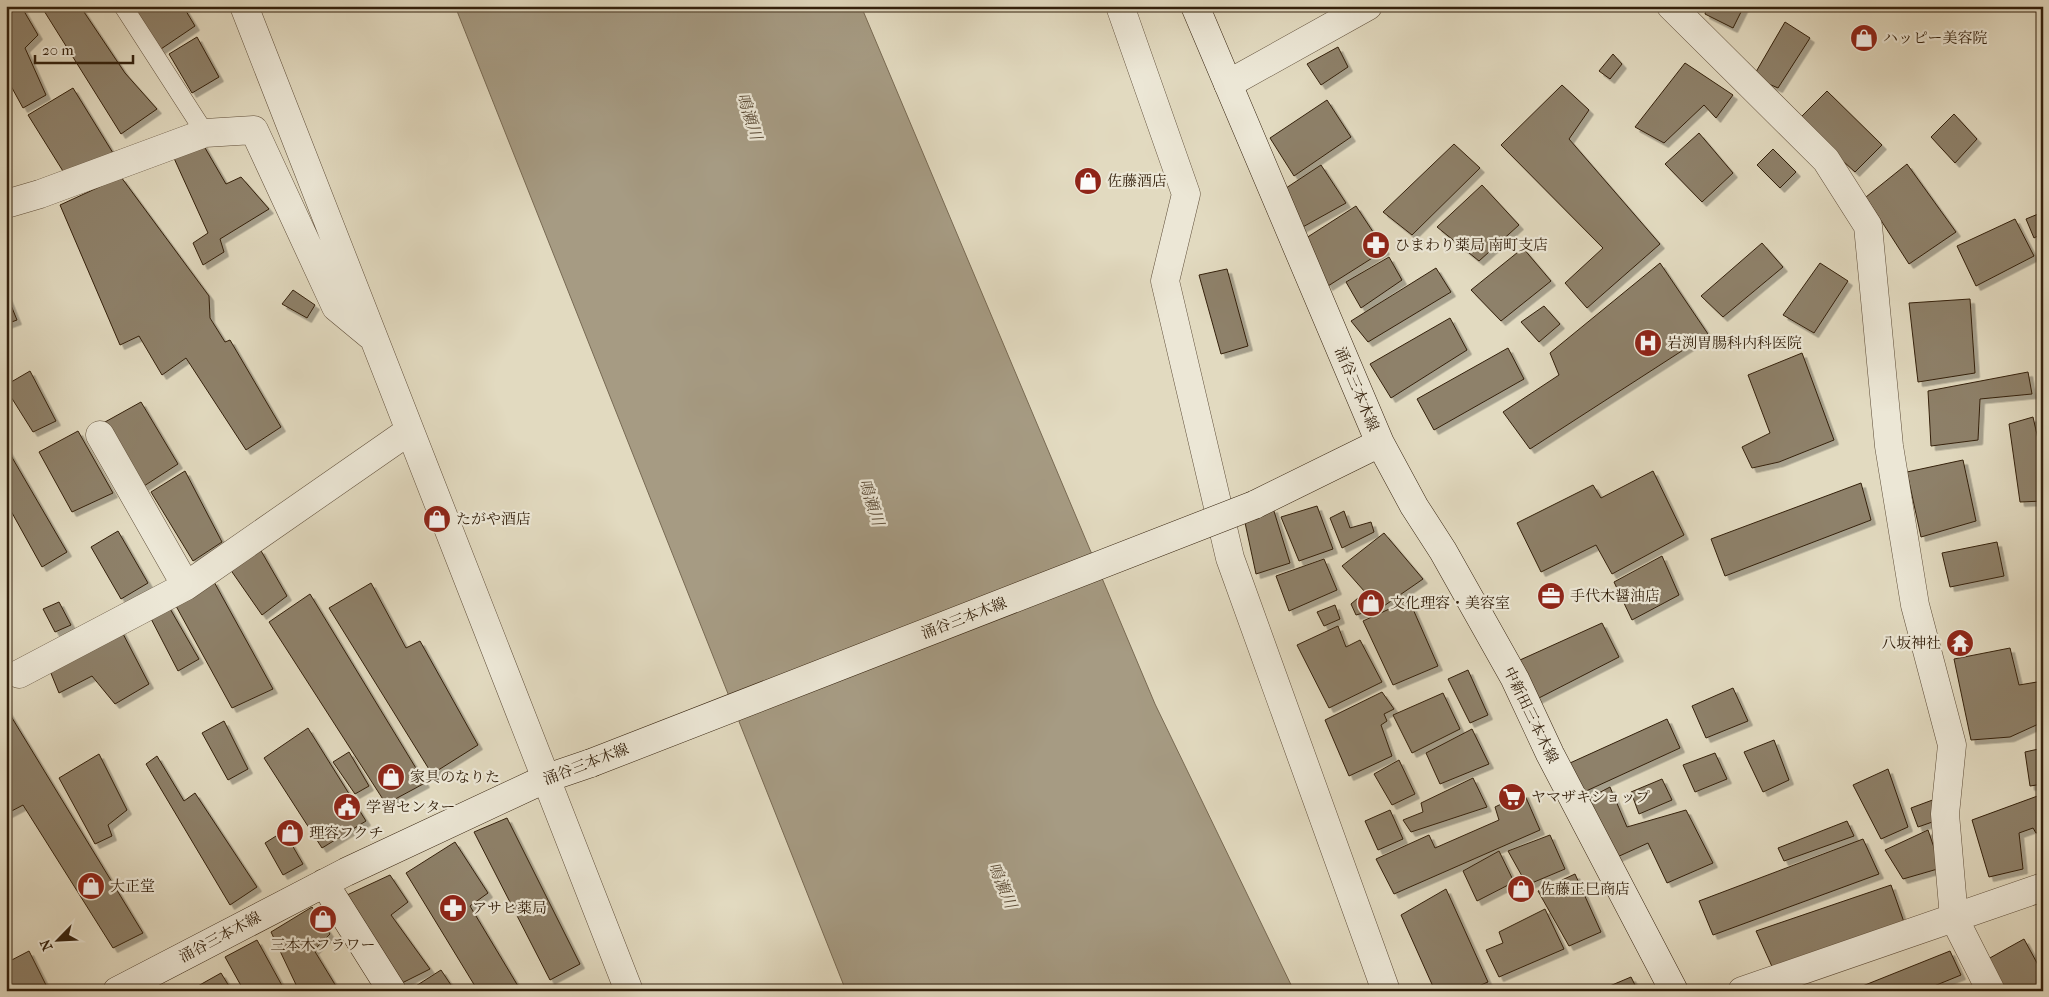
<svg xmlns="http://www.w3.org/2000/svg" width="2049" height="997" viewBox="0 0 2049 997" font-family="'IM FELL French Canon','Noto Serif JP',serif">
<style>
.water{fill:#a69b83;stroke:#786a53}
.building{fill:#8e816a;stroke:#33200c;filter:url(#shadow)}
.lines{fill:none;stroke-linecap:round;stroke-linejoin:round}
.lane-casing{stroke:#5f4e39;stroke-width:19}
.street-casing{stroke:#5f4e39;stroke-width:29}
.secondary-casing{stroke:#33200c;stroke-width:29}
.lane{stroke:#ece7d6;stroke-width:18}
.street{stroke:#ece7d6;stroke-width:28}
.secondary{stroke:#ece7d6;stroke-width:28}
.secondary-bridge-casing{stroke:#33200c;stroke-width:29;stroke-linecap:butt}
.secondary-bridge{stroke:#ece7d6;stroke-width:28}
.labels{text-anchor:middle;stroke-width:4.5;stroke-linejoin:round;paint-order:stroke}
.poi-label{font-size:15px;fill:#33200c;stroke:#ece7d6;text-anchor:start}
.street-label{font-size:15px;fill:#33200c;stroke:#ece7d6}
.water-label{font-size:16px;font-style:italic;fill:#5b4b36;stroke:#ece7d6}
</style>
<defs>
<filter id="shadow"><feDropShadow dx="4.5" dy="4.5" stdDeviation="0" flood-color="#0004"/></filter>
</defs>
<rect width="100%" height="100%" fill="#e2dac0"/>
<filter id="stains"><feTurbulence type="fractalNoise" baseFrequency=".004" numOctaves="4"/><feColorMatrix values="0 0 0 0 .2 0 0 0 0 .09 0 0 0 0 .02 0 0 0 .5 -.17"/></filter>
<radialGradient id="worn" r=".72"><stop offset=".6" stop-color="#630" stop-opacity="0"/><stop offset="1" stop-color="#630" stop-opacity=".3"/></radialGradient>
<path class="water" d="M455,6h406l294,698 139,287h-448z"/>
<path class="building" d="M6,6h15l17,29 -13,13 21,47 -23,13 -17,-31z
M41,6h39l45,67 32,36 -36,25z
M129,6h54l12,20 -37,25z
M1707,6h37l-11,22 -28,-14z
M1785,22l25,16 -32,50 -25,-11z
M197,37l22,40 -27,16 -23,-39z
M1338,47l10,20 -27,18 -14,-21z
M1613,54l9,10 -12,15 -11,-8z
M1685,63l48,32 -17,23 -12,-13 -40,38 -29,-16z
M1562,85l27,25 -20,29 91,105 -73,64 -22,-25 38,-35 -102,-103z
M73,88l40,65 -47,23 -38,-61z
M1827,91l55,54 -27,27 -57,-52z
M1327,100l24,37 -57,39 -24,-38z
M1954,114l23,25 -22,24 -24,-26z
M1699,133l34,40 -31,29 -37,-38z
M201,141l25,43 15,-7 28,32 -49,30 4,13 -21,13 -10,-22 15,-10 -35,-77z
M1454,144l26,24 -68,67 -29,-23z
M1773,149l23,23 -16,16 -23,-23z
M1907,164l49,68 -47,32 -43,-67z
M1321,165l25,38 -45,25 -21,-36z
M121,177l88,119 1,22 15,24 5,-2 51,87 -35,23 -60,-92 -24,17 -23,-39 -19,9 -60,-140z
M1482,185l37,40 -40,36 -42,-34z
M1356,206l29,44 -57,36 -25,-46z
M2043,212v21l-9,5 -8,-19z
M2015,219l19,37 -58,30 -19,-40z
M1762,243l21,24 -60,50 -22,-21z
M1523,248l28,33 -50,40 -30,-31z
M1389,257l13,23 -41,28 -15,-26z
M1660,263l48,71 -178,115 -27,-37 56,-37 -9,-22z
M1820,263l28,18 -34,52 -31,-18z
M1436,268l15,24 -83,50 -17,-21z
M1227,269l21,77 -27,8 -22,-79z
M293,290l22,15 -8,13 -25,-14z
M6,293l11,27 -11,4z
M1970,299l5,74 -57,9 -9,-79z
M1544,306l16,18 -21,18 -18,-20z
M1450,318l17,32 -76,48 -21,-34z
M1508,348l16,31 -90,51 -17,-31z
M1802,353l32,87 -55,22 -27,6 -10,-21 28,-14 -22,-58z
M30,371l26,50 -23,11 -27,-43v-4z
M2028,372l4,22 -52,5 -2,41 -47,6 -3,-55z
M141,402l37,62 -34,22 -39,-64z
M2033,417l10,44v40l-23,1 -11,-78z
M78,431l35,62 -41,19 -33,-60z
M6,447l61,105 -25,15 -36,-65z
M1963,460l13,61 -55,16 -14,-65z
M185,471l37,71 -29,19 -42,-69z
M1653,471l31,64 -72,39 -16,-29 -55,27 -24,-49 76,-38 8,13z
M1861,483l10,37 -146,56 -14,-37z
M1317,506l16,43 -34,12 -18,-44z
M1273,508l17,55 -34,11 -12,-56z
M1344,511l6,17 21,-6 3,10 -32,16 -12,-30z
M118,531l30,52 -27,16 -30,-52z
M1384,533l39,46 -42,29 -25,7 -5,-11 14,-12 -23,-26z
M1997,542l7,34 -54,11 -8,-34z
M260,549l27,47 -25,19 -32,-46z
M1662,556l17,39 -47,25 -18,-38z
M1324,559l13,31 -48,21 -13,-35z
M213,580l60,109 -41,19 -56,-102z
M371,583l35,65 14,-7 58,104 -46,29 -103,-166z
M310,594l115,189 -39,21 -117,-182z
M165,600l34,59 -21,12 -31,-60z
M1409,600l29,66 -45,19 -30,-64z
M59,602l12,23 -16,7 -12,-23z
M1335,605l5,14 -16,7 -7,-14z
M1602,623l17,34 -82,42 -17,-39z
M119,626l30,58 -34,20 -23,-28 -33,17 -11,-27z
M1338,626l8,21 14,-7 22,42 -53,26 -32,-63z
M2010,648l9,37 24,-4v41l-33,15 -39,3 -17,-81z
M1468,670l20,45 -18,8 -22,-44z
M1733,688l15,33 -42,17 -14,-32z
M1382,692l12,17 -10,5 3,7 -6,4 11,31 -43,20 -24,-56z
M1443,693l17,36 -48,24 -19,-38z
M6,708l137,225 -30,15 -90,-143 -17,9z
M1667,719l13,29 -96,44 -14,-29z
M224,721l24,48 -20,11 -26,-47z
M308,728l58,93 -44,27 -58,-90z
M1472,729l17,35 -49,20 -14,-31z
M2041,731h2v53l-13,2 -5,-34 18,-4z
M1774,740l15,40 -26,12 -19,-40z
M349,752l20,34 -14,8 -22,-32z
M1715,753l12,26 -32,13 -12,-27z
M99,754l28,56 -19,15 4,11 -17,8 -36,-66z
M157,756l27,45 11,-8 62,94 -27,18 -84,-141z
M1399,760l16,34 -23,11 -18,-31z
M1888,769l20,58 -27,12 -28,-54z
M1473,778l14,29 -76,25 -8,-12 20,-8 -2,-9z
M1662,779l10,21 -33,14 -8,-22z
M1610,787l17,40 59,-17 27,53 -46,20 -19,-40 -33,15 -28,-59z
M1524,793l16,37 -146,64 -18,-35 53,-24 6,13 64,-28 -4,-13z
M2043,794v37l-7,2 -3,-5 -14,5 4,36 -34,8 -17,-57z
M1938,798l3,21 -23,8 -7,-19z
M1390,810l13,29 -25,11 -13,-29z
M507,818l73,146 -30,16 -76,-148z
M1847,821l7,15 -70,25 -6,-13z
M1928,830l13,38 -38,11 -18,-29z
M284,831l19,33 -20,11 -18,-32z
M1550,835l15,34 -38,16 -19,-34z
M1863,839l16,35 -166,61 -14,-34z
M455,842l33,51 -18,13 51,85h-43l-72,-118z
M1499,851l15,31 -37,19 -14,-30z
M1575,874l26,58 -32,14 -31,-55z
M390,875l18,27 -17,13 39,54 -28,14 -55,-88z
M1891,885l14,40 -131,46 -18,-40z
M1446,889l42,93 -21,9h-32l-34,-76z
M312,907l18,27 -16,16 25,41h-40l-28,-59z
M1545,909l19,40 -65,28 -13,-27 17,-7 -4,-11z
M2024,939l19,35v17h-38l-17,-32z
M257,940l28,51h-41l-19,-34z
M29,951l20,40h-43v-28z
M1950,951l11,24 -39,16h-72z
M441,970l14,21h-47z
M221,973l11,18h-43z
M1631,977l7,14h-31l-2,-3z"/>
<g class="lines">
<g class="lane-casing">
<path id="lane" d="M123,6l82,127"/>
</g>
<g class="street-casing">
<path id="street" d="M244,6l385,985
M1120,6l66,188 -21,87 65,277 156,433
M1671,6l155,154 42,66 21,220 26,159 37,140 -7,69 9,104 37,73
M1228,84l140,-78
M6,204l34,-10 165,-61 49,-3 82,177 35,29
M100,435l86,151
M19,674l167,-88 223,-155
M1742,991l301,-104"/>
</g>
<g class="secondary-casing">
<path id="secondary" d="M1195,6l185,437 34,63 29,45 72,128 35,75 124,237
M1254,505l126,-62
M324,883l68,108
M117,991l229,-119 201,-94 44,-15"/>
</g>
<use href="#lane" class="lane"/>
<use href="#street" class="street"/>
<use href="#secondary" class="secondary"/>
<g class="secondary-bridge-casing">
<path id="secondary-bridge" d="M591,763l663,-258"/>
</g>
<use href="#secondary-bridge" class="secondary-bridge"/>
</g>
<defs>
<g id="shop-disc" transform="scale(1.4375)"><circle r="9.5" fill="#8f2418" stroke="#ece7d6"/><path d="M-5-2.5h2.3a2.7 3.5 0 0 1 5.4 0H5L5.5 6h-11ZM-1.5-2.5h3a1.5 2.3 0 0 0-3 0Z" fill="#fff"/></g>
<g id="pharmacy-disc" transform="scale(1.4375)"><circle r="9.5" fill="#8f2418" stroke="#ece7d6"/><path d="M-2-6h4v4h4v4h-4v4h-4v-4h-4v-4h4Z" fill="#fff"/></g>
<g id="hospital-disc" transform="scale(1.4375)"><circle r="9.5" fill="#8f2418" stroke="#ece7d6"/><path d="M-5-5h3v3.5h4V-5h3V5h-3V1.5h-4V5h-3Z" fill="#fff"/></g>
<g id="office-disc" transform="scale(1.4375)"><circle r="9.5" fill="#8f2418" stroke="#ece7d6"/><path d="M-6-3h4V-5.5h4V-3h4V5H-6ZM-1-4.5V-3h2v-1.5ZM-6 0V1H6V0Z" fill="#fff"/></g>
<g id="temple-disc" transform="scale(1.4375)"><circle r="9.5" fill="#8f2418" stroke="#ece7d6"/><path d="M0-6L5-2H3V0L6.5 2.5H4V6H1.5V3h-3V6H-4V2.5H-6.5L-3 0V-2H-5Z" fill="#fff"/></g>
<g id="supermarket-disc" transform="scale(1.4375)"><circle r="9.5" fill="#8f2418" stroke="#ece7d6"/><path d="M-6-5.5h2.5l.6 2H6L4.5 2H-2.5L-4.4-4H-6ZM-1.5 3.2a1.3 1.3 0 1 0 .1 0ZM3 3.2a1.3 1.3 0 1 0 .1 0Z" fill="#fff"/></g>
<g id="civic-disc" transform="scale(1.4375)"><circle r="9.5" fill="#8f2418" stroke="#ece7d6"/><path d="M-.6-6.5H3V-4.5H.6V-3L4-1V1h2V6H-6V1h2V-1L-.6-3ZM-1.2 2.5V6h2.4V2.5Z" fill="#fff"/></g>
</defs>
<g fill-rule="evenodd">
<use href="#shop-disc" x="1864" y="38"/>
<use href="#shop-disc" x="1088" y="181"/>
<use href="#pharmacy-disc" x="1376" y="245"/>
<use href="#hospital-disc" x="1648" y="343"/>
<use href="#shop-disc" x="437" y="519"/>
<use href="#office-disc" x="1551" y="596"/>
<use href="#shop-disc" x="1371" y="603"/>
<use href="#temple-disc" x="1960" y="643"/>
<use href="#shop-disc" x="391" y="777"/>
<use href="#supermarket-disc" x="1512" y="797"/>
<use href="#civic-disc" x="347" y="807"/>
<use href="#shop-disc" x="290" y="833"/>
<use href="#shop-disc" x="91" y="886"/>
<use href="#shop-disc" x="1521" y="889"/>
<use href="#pharmacy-disc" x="453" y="908"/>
<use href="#shop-disc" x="323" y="919"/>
</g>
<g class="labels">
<g class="poi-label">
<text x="1883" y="43">ハッピー美容院</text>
<text x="1107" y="186">佐藤酒店</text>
<text x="1395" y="250">ひまわり薬局 南町支店</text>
<text x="1667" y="348">岩渕胃腸科内科医院</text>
<text x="456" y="524">たがや酒店</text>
<text x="1570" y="601">手代木醤油店</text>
<text x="1390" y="608">文化理容・美容室</text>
<text x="1941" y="648" text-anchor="end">八坂神社</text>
<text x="410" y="782">家具のなりた</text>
<text x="1531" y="802">ヤマザキショップ</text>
<text x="366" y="812">学習センター</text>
<text x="309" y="838">理容フクチ</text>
<text x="110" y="891">大正堂</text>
<text x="1540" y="894">佐藤正巳商店</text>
<text x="472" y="913">アサヒ薬局</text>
<text x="323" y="950" text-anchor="middle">三本木フラワー</text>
</g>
<g class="street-label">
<text transform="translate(1357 389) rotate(67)" y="5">涌谷三本木線</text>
<text transform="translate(964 618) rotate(-21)" y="5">涌谷三本木線</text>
<text transform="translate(1531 715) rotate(64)" y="5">中新田三本木線</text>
<text transform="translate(586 764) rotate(-21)" y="5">涌谷三本木線</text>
<text transform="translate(220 937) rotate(-28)" y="5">涌谷三本木線</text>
</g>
<g class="water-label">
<text transform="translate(750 116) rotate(72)" y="6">鳴瀬川</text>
<text transform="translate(872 502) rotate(72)" y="6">鳴瀬川</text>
<text transform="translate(1003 885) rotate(67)" y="6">鳴瀬川</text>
</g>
</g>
<rect width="2049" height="997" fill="none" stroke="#e2dac0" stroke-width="25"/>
<rect x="8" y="8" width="2034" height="982" fill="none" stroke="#33200c" stroke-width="2.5"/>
<rect x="12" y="12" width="2024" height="972" fill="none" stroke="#33200c"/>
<g transform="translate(58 940) rotate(246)" stroke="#ece7d6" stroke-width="4" paint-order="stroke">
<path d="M0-4L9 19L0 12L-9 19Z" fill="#33200c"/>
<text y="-8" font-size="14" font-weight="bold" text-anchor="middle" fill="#33200c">N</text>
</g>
<path d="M35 55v8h98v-8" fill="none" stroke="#33200c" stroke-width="2.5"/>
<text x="42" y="55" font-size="15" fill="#33200c" stroke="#ece7d6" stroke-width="4" paint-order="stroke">20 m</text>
<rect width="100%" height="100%" filter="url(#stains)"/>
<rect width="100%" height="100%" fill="url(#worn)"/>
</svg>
